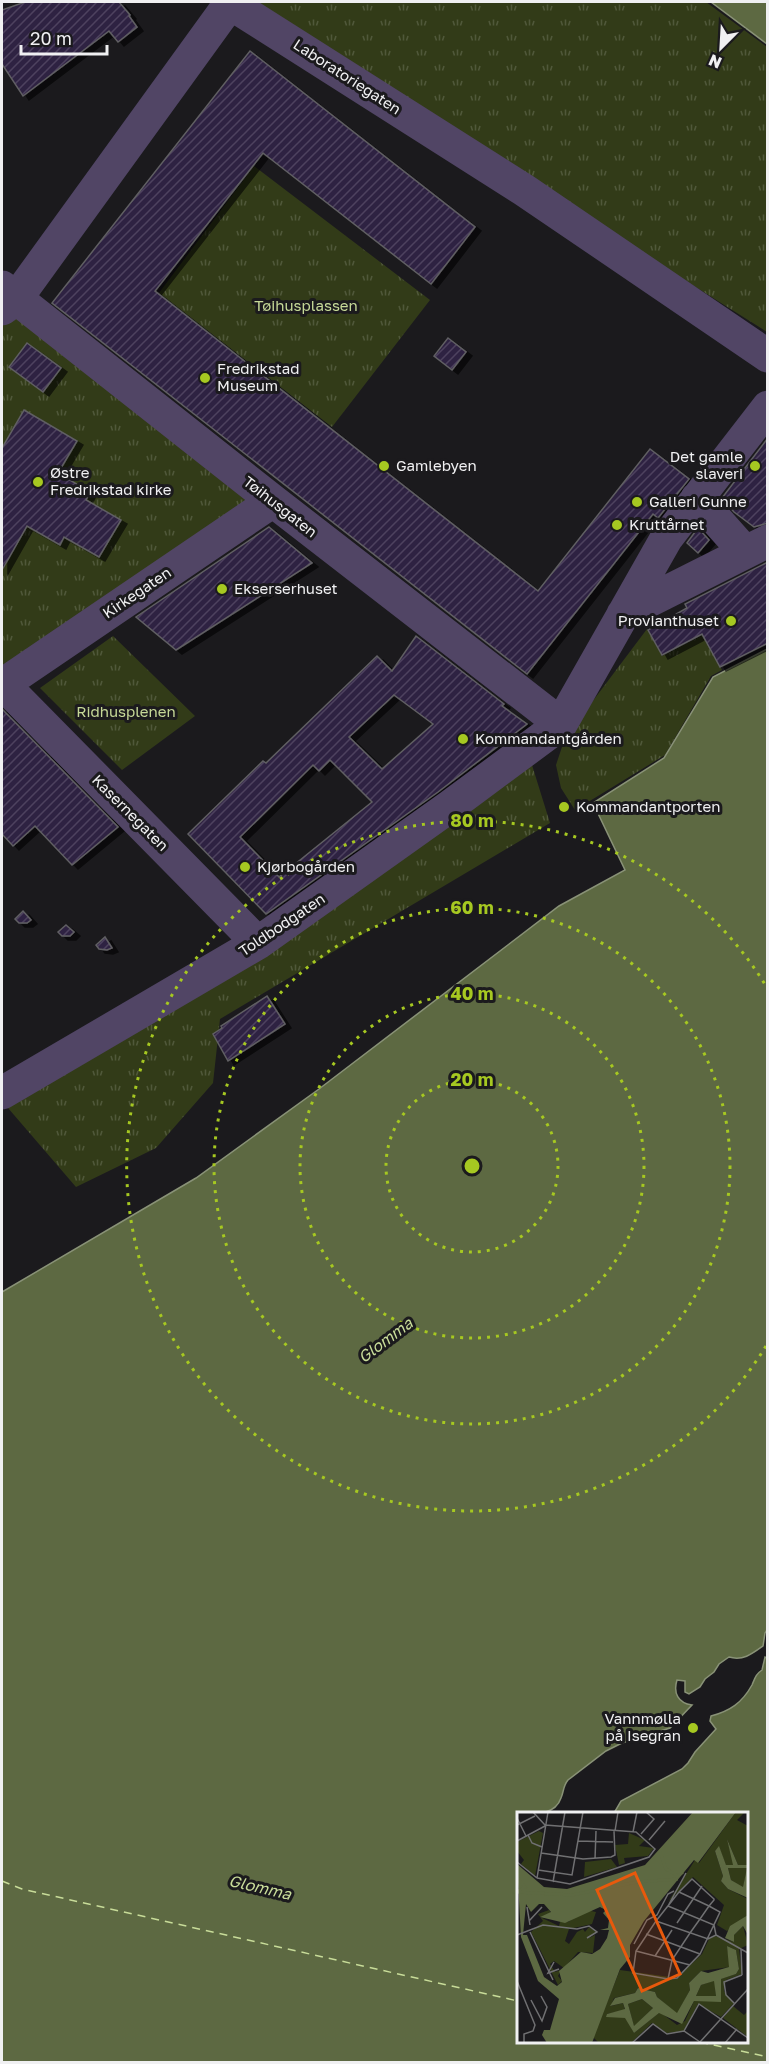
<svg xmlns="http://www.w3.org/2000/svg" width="769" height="2064" viewBox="0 0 769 2064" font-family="'Golos Text',sans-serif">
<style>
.grass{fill:url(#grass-tufts)}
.water{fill:#5d6942;stroke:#899277;stroke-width:1.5}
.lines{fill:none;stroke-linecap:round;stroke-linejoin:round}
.ferry{stroke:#c8dc99;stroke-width:1.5;stroke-dasharray:8 6;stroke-linecap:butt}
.building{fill:url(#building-hatch);stroke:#605f63;stroke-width:1.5;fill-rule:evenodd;filter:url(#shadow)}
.minor{stroke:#514565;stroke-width:33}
.ring{fill:none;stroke:#a6c821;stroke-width:3;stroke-dasharray:3 6}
.poi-dot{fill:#a6c821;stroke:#1b1a1d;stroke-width:2}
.labels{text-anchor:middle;stroke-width:6;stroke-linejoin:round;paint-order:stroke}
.street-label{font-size:15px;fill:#f0f0f2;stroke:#1b1a1d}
.park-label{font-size:15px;fill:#c6d997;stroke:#1b1a1d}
.poi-label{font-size:15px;fill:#f0f0f2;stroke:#1b1a1d;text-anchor:start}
.water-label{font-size:16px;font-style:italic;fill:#c8dc99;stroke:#1b1a1d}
.inset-river{fill:none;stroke:#5d6942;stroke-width:3}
.inset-road{fill:none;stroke:#707072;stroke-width:1.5}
.view{fill:#e8590c;fill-opacity:0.15;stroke:#e8590c;stroke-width:3}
.inset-edge{fill:none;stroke:#f0f0f2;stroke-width:3}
.centre{fill:#a6c821;stroke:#1b1a1d;stroke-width:3}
.ring-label{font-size:18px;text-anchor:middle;font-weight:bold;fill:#a6c821;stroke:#1b1a1d;stroke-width:6;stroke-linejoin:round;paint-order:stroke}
</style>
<defs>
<pattern id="grass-tufts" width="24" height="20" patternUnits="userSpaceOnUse" patternTransform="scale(1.5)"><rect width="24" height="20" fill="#323b18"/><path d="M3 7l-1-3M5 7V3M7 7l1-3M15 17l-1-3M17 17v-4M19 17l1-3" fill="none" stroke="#50583a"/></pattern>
<pattern id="building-hatch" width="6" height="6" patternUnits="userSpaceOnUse" patternTransform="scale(1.5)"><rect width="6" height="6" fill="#2e2142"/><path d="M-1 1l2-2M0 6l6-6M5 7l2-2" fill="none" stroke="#4d425e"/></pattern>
<filter id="shadow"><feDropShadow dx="6" dy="4" stdDeviation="0" flood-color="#0009"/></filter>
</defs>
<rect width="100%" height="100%" fill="#1b1a1d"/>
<path class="grass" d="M243,2h463l61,45v285z
M254,166l176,134 -98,127 -173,-134z
M13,305l248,198 -259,171v-361z
M647,629l15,27 41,-21 19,35 -11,6 -46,79 -90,55 -14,-22 -5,-23 9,-27z
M113,636l82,80 -73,54 -82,-82z
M532,765l18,58 -330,196 -7,64 -57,65 -80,39 -74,-86z"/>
<path class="water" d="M711,2h56v42z
M767,649v981l-2,3 -2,13c-11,8 -20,15 -34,11l-10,7 -5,8 -9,7 -5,8 -11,7 -4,-2v-11l-8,-1c-4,13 1,23 15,25l-22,23 -48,15 -16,8 -38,29c-5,6 -4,11 -7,18 -6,18 -28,16 -43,16v228h228v-228l-132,-1 7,-12 61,-32 6,-6 7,-11 21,-23 -6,-8 1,-5c19,-5 31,-13 41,-31 3,-7 4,-11 10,-15l3,-13 2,1v404h-765v-770l194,-114 123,-89 240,-183 66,-36 -32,-67 71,-45 49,-81z"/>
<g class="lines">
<path class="ferry" d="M2,1881l20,8 496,112
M700,2042l68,15"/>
</g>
<path class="building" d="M25,2h94l11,13 -1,1 8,11 -19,15 -9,-11 -86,65 -21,-32v-54z
M250,51l225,176 -44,57 -168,-131 -108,138 383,300 112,-142 39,30 -31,39 -5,-4 -126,160 -475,-371z
M448,338l18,14 -14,18 -18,-14z
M27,343l34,25 -18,24 -34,-25z
M24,410l53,31 -19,32 32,19 -4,8 35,20 -22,37 -35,-20 -4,8 -33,-19 -25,44v-122z
M768,438v85l-14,4 -20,-15 -12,-14z
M269,527l43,36 -136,87 -40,-33z
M698,528l11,12 -11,13 -11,-10z
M768,562v81l-48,24 -18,-33 -40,21 -14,-25 39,-22 -2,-4z
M416,636l88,68 -2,2 25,18 -89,68 -172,122 -78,-80 75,-73 3,2 111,-107 15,15zM394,695l39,29 -51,45 -33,-32zM330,760l42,42 -93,75 -39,-40 73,-72 6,6z
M2,709l116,118 -46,38 -37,-39 -22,20 -11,-12z
M23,911l8,9 -4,3h-8l-4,-4z
M66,925l8,7 -4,4h-8l-4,-4z
M105,937l7,11 -5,2 -8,-1 -3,-4z
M267,996l18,28 -57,37 -15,-27 9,-6 -1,-2z"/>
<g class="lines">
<path class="minor" d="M228,2l296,188 244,166
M2,287l271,214 288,223
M2,309l14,-10 215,-297
M697,498l48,54
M623,614l145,-73
M2,683l256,260
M2,685l271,-184
M2,1093l256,-150 191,-136 112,-83 105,-185 102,-132"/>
</g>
<g class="ring">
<circle cx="472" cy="1166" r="86"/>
<circle cx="472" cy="1166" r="172"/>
<circle cx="472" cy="1166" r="258"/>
<path d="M766 1346A345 345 0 1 1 766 986"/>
</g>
<g class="poi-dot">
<circle cx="205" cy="378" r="6"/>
<circle cx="384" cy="466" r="6"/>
<circle cx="755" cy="466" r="6"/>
<circle cx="38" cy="482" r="6"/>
<circle cx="637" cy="502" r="6"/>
<circle cx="617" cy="525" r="6"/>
<circle cx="222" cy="589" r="6"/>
<circle cx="731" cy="621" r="6"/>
<circle cx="463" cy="739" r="6"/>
<circle cx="564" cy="807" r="6"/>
<circle cx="245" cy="867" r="6"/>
<circle cx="693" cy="1728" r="6"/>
</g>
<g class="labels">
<g class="street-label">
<text transform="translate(347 77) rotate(33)" y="5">Laboratoriegaten</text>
<text transform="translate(280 507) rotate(38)" y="5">Tøihusgaten</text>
<text transform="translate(137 593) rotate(-34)" y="5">Kirkegaten</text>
<text transform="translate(130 813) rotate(45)" y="5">Kasernegaten</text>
<text transform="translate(282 925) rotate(-34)" y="5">Toldbodgaten</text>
</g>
<g class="park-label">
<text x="306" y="311">Tøihusplassen</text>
<text x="126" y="717">Ridhusplenen</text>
</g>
<g class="poi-label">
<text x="217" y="374">Fredrikstad<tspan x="217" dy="17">Museum</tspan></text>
<text x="743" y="462" text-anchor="end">Det gamle<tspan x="743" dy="17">slaveri</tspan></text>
<text x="396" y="471">Gamlebyen</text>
<text x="50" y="478">Østre<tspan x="50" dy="17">Fredrikstad kirke</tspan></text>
<text x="649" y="507">Galleri Gunne</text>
<text x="629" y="530">Kruttårnet</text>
<text x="234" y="594">Ekserserhuset</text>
<text x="719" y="626" text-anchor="end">Provianthuset</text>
<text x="475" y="744">Kommandantgården</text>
<text x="576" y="812">Kommandantporten</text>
<text x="257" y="872">Kjørbogården</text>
<text x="681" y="1724" text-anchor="end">Vannmølla<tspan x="681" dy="17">på Isegran</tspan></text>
</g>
<g class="water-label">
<text transform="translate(385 1340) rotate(-37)" y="6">Glomma</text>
<text transform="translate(260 1887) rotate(13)" y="6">Glomma</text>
</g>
</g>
<g transform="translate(517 1812)">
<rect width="231" height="231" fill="#1b1a1d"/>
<path d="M219,0h9l-8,8 11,6v39h-10l-11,-26 7,26 -8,1 -7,-19 -4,4 8,25 -2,5 7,8 20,10v16l-21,16 -10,-6 7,-20 -31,-28 -25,25 27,-42 4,3zM22,19l4,2 -8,43 -14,-12 3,-4 -7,-9v-9zM112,21l16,7 -6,6 15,2 -6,8 -24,2 1,5 -6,2 -4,-20 13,-1zM211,56h19l-4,20 -12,-8zM32,98l2,3 -11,4 19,9 1,-4h8l18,-12 10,2 -4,12 -23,5 -4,12 4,3 8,-12 6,-3 2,3 4,-5 7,5 -7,6 6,-3 -2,18 -15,-1 -14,16 -10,-7 -4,3 5,8 6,-2 -3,6 4,5 -4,4 -27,-53 12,-11 -5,-7zM226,114l5,19 -9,4 3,25 -16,6 -2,11 10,12 -13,14 -23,-13 -14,27 -17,2 -15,-10 -21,20h-32l-6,-6 27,-67 57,8 25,-24 7,-15 6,-3 19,6v-7zM210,134l9,4 3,19 -3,5 -16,5 1,22h-27l-9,20 -8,4 -17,-13 -26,21 -8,-15 -19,-4 18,-4 -2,-7 -12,3 3,-8 21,-5 3,-5 17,4 2,5 20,17 13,-24 -1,-7 12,-12 29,-4zM198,168l1,16h-20l5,-11zM125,187l11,9 -19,19 -6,-23zM216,194l11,9 4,-4v26l-25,-19z" fill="#323b18" fill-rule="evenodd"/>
<path d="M94,47l6,8 -33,10 1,-15z" fill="#323b18"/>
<path d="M176,0h43l-38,51 -4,-3 -50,61 -14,24v12l-10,12 -28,74h-45l-5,-8 2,-5h6l9,-31 -21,-18 -17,-44 -4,-73 27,23 23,2 78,-24zM9,92l5,8 8,-8h5l7,8 -11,5 25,6 35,-16 6,3 -3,3 6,7 -1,8 -8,2h9l-2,8 -7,11 -8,5 -11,-2 -22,19 3,11 -5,4 -13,-9 -17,-42h-4zM210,27l11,26h10v33l-20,-9 -7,-8 2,-5 -8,-25 4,-5 7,19h7zM211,56h19l-4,19 -12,-7zM231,103v20l-5,-9 -9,9v7l-9,-4 5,-12zM210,134l9,4 3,19 -3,5 -15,5v23l-27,-1 -12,23 -23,-11 -25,20 -9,-15 -19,-1 1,-3 18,-5 -2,-6 -13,3 5,-8 20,-5 3,-5 17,4 2,5 20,16 13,-23 -1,-7 12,-12 7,2 21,-6zM197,169l2,15h-20l5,-11zM125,187l11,9 -19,18 -6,-22z" fill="#5d6942" fill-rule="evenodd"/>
<path class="inset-river" d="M143,40l6,17 12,7 5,-4M0,65l8,10 -8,5 55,3 65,-13 41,-3"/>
<path class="inset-road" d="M16,0l12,13 91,7 19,17 -6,8 -79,27 -33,-6M0,6l9,18M0,13l18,-9M98,19l3,-19M116,20l4,-20M124,22l13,-15 -8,-7M11,23l4,8 10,4M132,28l16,-19M0,29l28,-15M61,29l35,1M24,41l42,6 28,-2 4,-2 -1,-24M78,47l1,-28M0,50l20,16M21,58l34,5 11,-63M20,66l11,-66M36,70l12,-70M151,94l46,19 2,10M151,94l18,-33M10,95l3,18M12,109l13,-14M139,109l52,18 8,-4M160,111l25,-37M13,120l23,48M129,122l54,20M0,123l26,-10 34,4 12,-3 8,6 -10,6M199,123l32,18M117,132l13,-24 10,-5 11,-21 6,-3M224,137l1,26M119,139l54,14M138,144l17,-26M37,150l-6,11 11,-4M151,167l4,-19 18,-27 10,-14 9,-13 5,-6v-1l-22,-20 -13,13 -23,29 -20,30 -3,22 35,6 9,-1 23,-24 20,-42 -11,-6 -30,-14M0,169l18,44 -2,6 -9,3v9M14,188l11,21 5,-14 -6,-11M218,192l-9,-9 -2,-13 18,-7M167,219l15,-27 49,34M183,230l48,-53M115,231l21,-19 14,10 17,-3 16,11M208,231l12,-14"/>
<path class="view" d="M118,61l45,101 -38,17 -45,-101z"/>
<rect width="231" height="231" class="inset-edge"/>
</g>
<circle cx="472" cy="1166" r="9" class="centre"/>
<g class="ring-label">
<text x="472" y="827">80 m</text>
<text x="472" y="914">60 m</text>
<text x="472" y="1000">40 m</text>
<text x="472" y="1086">20 m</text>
</g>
<rect width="769" height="2064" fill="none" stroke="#f0f0f2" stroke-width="6"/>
<g transform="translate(721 48) rotate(204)" stroke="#1b1a1d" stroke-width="4.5" paint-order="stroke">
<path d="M0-4.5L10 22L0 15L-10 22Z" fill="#f0f0f2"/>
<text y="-9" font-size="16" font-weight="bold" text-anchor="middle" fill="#f0f0f2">N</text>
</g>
<path d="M21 45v9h86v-9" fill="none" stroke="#f0f0f2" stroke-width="3"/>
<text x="30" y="45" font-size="18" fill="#f0f0f2" stroke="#1b1a1d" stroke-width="4.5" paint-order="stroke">20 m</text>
</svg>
